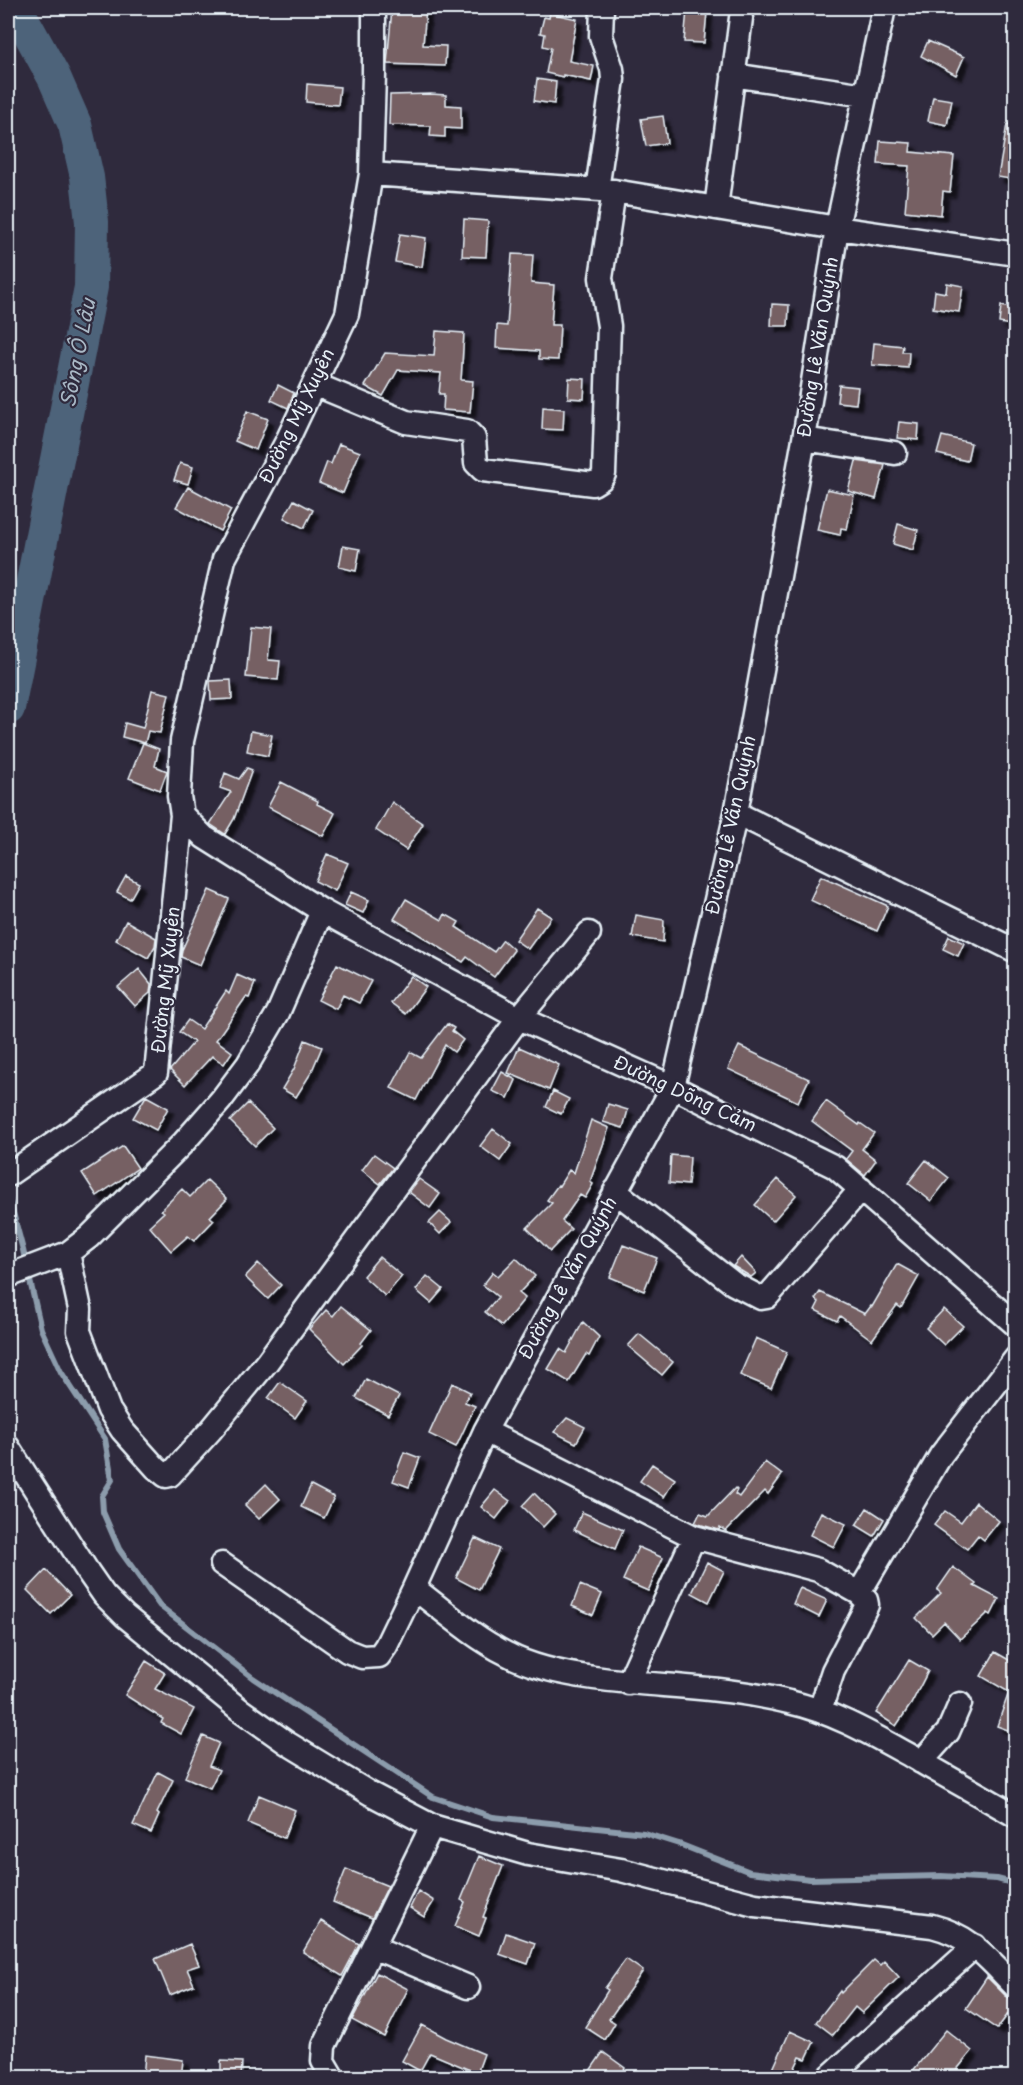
<svg xmlns="http://www.w3.org/2000/svg" width="1023" height="2085" viewBox="0 0 1023 2085" font-family="'Playpen Sans',sans-serif">
<style>
.lines{fill:none;stroke-linecap:round;stroke-linejoin:round}
.stream{stroke:#8c9cac;stroke-width:6}
.river{stroke:#4e647a;stroke-width:34}
.building{fill:#766164;stroke:#e8f1f8;stroke-width:1.5;filter:url(#shadow)}
.street-casing{stroke:#e8f1f8;stroke-width:27}
.street{stroke:#2f2a3d;stroke-width:22}
.labels{text-anchor:middle;stroke-width:4.5;stroke-linejoin:round;paint-order:stroke}
.street-label{font-size:18px;fill:#e8f1f8;stroke:#2f2a3d}
.water-label{font-size:20px;font-style:italic;fill:#aab9c6;stroke:#2f2a3d}
</style>
<defs>
<filter id="shadow"><feDropShadow dx="5.5" dy="5.5" stdDeviation="1.5" flood-color="#0009"/></filter>
</defs>
<rect width="100%" height="100%" fill="#2f2a3d"/>
<filter id="ink" filterUnits="userSpaceOnUse"><feTurbulence type="fractalNoise" baseFrequency=".0167" numOctaves="2"/><feDisplacementMap in="SourceGraphic" scale="12" xChannelSelector="R" yChannelSelector="G"/><feConvolveMatrix kernelMatrix="1 2 1 2 8 2 1 2 1" color-interpolation-filters="sRGB"/></filter>
<g filter="url(#ink)">
<g class="lines">
<path class="stream" d="M8,1194l15,56 18,79 20,43 44,67 7,41 -10,16 1,16 16,37 41,57 93,72 180,119 60,20 151,16 35,11 71,28 60,7 131,-3 56,3 19,5"/>
<path class="river" d="M8,708l83,-421 1,-65 -5,-45 -12,-52 -21,-48 -38,-69"/>
</g>
<path class="building" d="M392,8h34l-3,37 23,1 -1,20 -58,-2z
M687,10l20,2 -3,31 -20,-1z
M550,13l27,6 -8,42 25,5 -3,15 -28,-6v2l-17,-4 5,-25 -8,-2 2,-12 -5,-1 4,-16 5,1z
M928,41l36,16 -8,18 -35,-19z
M537,79l19,3 -2,22 -20,-3z
M307,84l33,3 -2,18 -32,-3z
M431,94l15,1v10l15,1v23l-16,-1v9l-15,-1 1,-10 -42,-1 1,-30z
M933,97l19,3 -5,25 -19,-4z
M663,116l4,27 -21,3 -5,-27z
M1007,124l9,1v55l-18,-3z
M880,141l31,2 -1,9 44,4 -4,36 -7,-1 -2,24 -36,-4 4,-45 -31,-2z
M464,219l24,2 -2,36 -24,-1z
M400,234l26,4 -4,29 -27,-5z
M512,254l21,1 -2,28 23,2 -3,40h9l-2,35 -19,-1v-8l-43,-3 1,-23 10,1z
M947,283l16,3 -4,26 -26,-4 2,-17 11,2z
M772,304l17,1 -1,21h-17z
M1001,306l15,3v17l-17,-3z
M436,331l28,2 -3,47 12,1 -3,31 -27,-2 1,-16h-5l2,-21 -43,-3 -15,26 -18,-10 20,-33 49,3z
M874,343l29,3 -1,6h7l-1,16 -36,-3z
M569,378l16,1 -1,20 -16,-1z
M278,385l16,8 -6,15 -17,-8z
M839,385l19,2 -2,17 -19,-2z
M543,407l21,2 -1,21 -21,-1z
M247,411l21,8 -12,31 -21,-9z
M899,422l20,2 -1,16 -21,-2z
M942,436l29,7 -4,18 -30,-7z
M339,444l21,8 -17,41 -24,-10 8,-21 4,2z
M856,461l29,4 -9,34 -28,-8z
M180,463l13,4 -5,17 -14,-4z
M188,487l43,23 -11,21 -44,-24z
M827,489l27,6 -7,34 -6,-1 -1,7 -23,-5z
M294,500l19,10 -9,18 -20,-10z
M898,524l20,6 -5,20 -20,-6z
M343,546l17,3 -4,22 -17,-4z
M251,627l20,2 -3,31 12,1 -2,19 -32,-3z
M231,680l1,19 -21,1 -1,-19z
M152,690l17,4 -9,39 -12,-2 -3,12 -23,-6 3,-14 18,5z
M251,731l21,4 -4,21 -21,-5z
M143,743l16,6 -4,17 12,5 -7,19 -31,-12z
M247,768l5,2 -18,49 -9,15 -15,-10 21,-32 -11,-4 5,-15 14,6z
M281,782l37,19 -1,3 18,9 -12,23 -55,-29z
M392,802l31,22 -17,26 -30,-20z
M327,854l21,9 -13,28 -20,-10z
M126,876l13,7 -9,16 -13,-7z
M821,876l67,30 -11,25 -67,-31z
M209,890l20,9 -29,66 -19,-8 1,-7z
M351,892l18,8 -6,13 -18,-8z
M406,899l36,21 3,-6 14,8 -3,5 38,25 9,-12 11,10 -20,27 -27,-20 -4,5 -69,-43z
M537,908l14,9 -23,32 -13,-9z
M636,915l28,5 -1,22 -31,-5z
M126,921l30,17 -1,8 -7,12 -32,-18z
M949,936l15,7 -6,13 -15,-7z
M337,964l34,17 -12,22 -16,-8 -7,14 -18,-9z
M139,969l12,15 -1,9 -15,13 -17,-19z
M237,975l18,8 -6,15 -3,-1 -30,43 16,12 -8,12 -12,-8 -27,29 -15,-15 24,-28 -15,-10 9,-12 13,9 25,-38 3,3z
M411,976l15,11 -20,27 -15,-11z
M447,1024l7,4 -2,3 11,9 -9,12 -9,-7 -29,55 -25,-12 19,-36 11,6z
M305,1040l17,7 -11,26 -15,24 -14,-8 12,-20z
M739,1046l70,33 -11,23 -70,-33z
M519,1047l40,18 -10,25 -41,-17z
M502,1072l14,8 -8,18 -16,-7z
M553,1091l16,8 -8,15 -15,-7z
M146,1096l22,12 -12,22 -23,-12z
M826,1101l33,24 1,-2 14,10 -12,16 14,11 -11,15 -19,-16 6,-8 -40,-30z
M248,1103l25,25 -18,18 -25,-25z
M608,1104l20,6 -5,18 -20,-6z
M591,1120l18,8 -19,54 3,2 -8,14 -5,-3 -18,26 9,8 -21,22 -23,-23 25,-25 -5,-3 11,-15 1,1 10,-16 5,3z
M493,1129l19,15 -12,17 -20,-15z
M123,1146l15,22 -41,28 -15,-23z
M374,1154l19,14 -13,16 -18,-14z
M671,1155l19,2 -2,28 -19,-2z
M926,1160l23,18 -18,23 -23,-18z
M419,1179l21,15 -10,14 -21,-16z
M778,1179l18,16 -23,26 -18,-16z
M207,1180l20,19 -17,18 4,3 -20,21 -6,-5 -17,15 -22,-25 15,-14 -3,-2 21,-21 8,8z
M440,1212l11,10 -11,12 -11,-11z
M623,1245l34,13 -13,33 -34,-14z
M379,1257l23,19 -17,20 -22,-20z
M741,1257l15,16 -5,4 -18,-11z
M516,1258l19,18 -16,17 6,5 -23,28 -17,-14 13,-15 -15,-12 10,-13 5,4z
M258,1263l23,22 -13,14 -23,-22z
M897,1264l22,12 -18,32 -4,-3 -25,35 -32,-24 -3,5 -22,-11 4,-8 -4,-3 5,-7 45,22 6,-8 1,1z
M427,1276l16,13 -12,14 -15,-13z
M341,1306l30,24 -10,13 1,2 -18,19 -35,-35 17,-19 7,6z
M944,1309l19,17 -19,19 -18,-17z
M583,1322l16,15 -10,19 -3,-2 -17,28 -21,-13 12,-20 6,4z
M639,1334l34,28 -11,13 -34,-29z
M756,1338l31,14 -16,36 -31,-13z
M366,1379l33,17 -11,19 -32,-17z
M280,1382l27,19 -12,17 -27,-20z
M452,1383l18,9 -5,10 10,4 -19,41 -27,-13z
M567,1418l18,9 -9,16 -22,-11z
M404,1452l16,6 -11,29 -16,-6z
M765,1462l17,13 -14,19 -3,-3 -39,40 -6,-4 -1,3 -24,-7 5,-10 8,3 27,-28 2,2 -2,4 4,3z
M652,1464l23,15 -11,18 -24,-16z
M266,1484l14,15 -21,20 -14,-14z
M311,1485l23,12 -10,21 -23,-11z
M495,1490l15,11 -14,18 -15,-12z
M534,1493l21,21 -12,13 -21,-21z
M976,1502l23,19 -15,19 -6,-5 -11,14 -33,-24 11,-14 16,11z
M867,1508l17,11 -10,17 -18,-11z
M582,1512l41,18 -8,19 -41,-19z
M821,1512l25,12 -12,23 -24,-12z
M475,1538l24,11 -20,41 -23,-12z
M638,1547l25,11 -15,33 -25,-11z
M707,1562l17,9 -15,31 -17,-9z
M953,1567l23,17 -2,2 25,13 -8,16 -3,-2 -28,26 -16,-17 -12,12 -16,-16 25,-25 -4,-3z
M46,1570l24,25 -19,19 -24,-24z
M580,1585l22,9 -9,21 -21,-9z
M800,1588l27,12 -8,17 -26,-13z
M995,1652l21,12v69l-19,-7 12,-34 -28,-16z
M909,1660l19,11 -17,33 -15,22 -20,-13z
M146,1661l19,12 -10,16 39,20 -13,25 -20,-11 2,-4 -38,-24z
M203,1736l16,7 -10,23 10,4 -9,18 -25,-11z
M158,1772l15,8 -16,33 2,2 -8,18 -18,-8z
M259,1795l36,15 -11,28 -36,-15z
M479,1856l24,10 -20,51 3,1 -7,18 -24,-10 10,-24 -4,-2z
M346,1869l42,17 -16,32 -39,-16z
M418,1891l16,10 -10,16 -14,-9z
M321,1921l38,23 -17,32 -39,-24z
M506,1933l29,10 -7,21 -29,-10z
M190,1944l9,21 -12,4 7,16 -24,10 -15,-36z
M626,1959l17,12 -34,48 6,4 -10,17 -20,-13 23,-37 -3,-2z
M874,1960l6,5 4,-4 15,16 -37,36 -7,-6 -22,28 -17,-13 24,-31 1,2z
M377,1973l31,16 -24,48 -32,-17z
M987,1977l19,19 10,4v22l-8,-8 -11,15 -31,-21z
M422,2025l24,13 38,16 -7,19 -47,-20 -10,18 -18,-10z
M946,2030l26,21 -22,27h-43z
M790,2031l24,11 -8,17 -6,-2 -10,21 -17,-9z
M603,2052l22,16 -6,10h-34z
M145,2055l38,5 -2,18h-38z
M221,2061l21,1 -1,16h-20z"/>
<g class="lines">
<g class="street-casing">
<path id="street" d="M733,75l132,20
M371,174l243,17 223,37 179,26
M597,190l16,-111 -1,-10 -11,-33 1,-28
M716,208l25,-190
M314,384l92,38 61,9 7,7 2,25 7,7 110,14 8,-5 3,-5 5,-148 -8,-48 13,-87
M804,439l91,14
M736,813l280,138
M182,815l22,22 118,74 197,107 154,69 162,80 181,158
M8,1175l148,-102 26,-258 -3,-19 3,-55 42,-182 62,-116 61,-129 24,-140 3,-99v-67
M615,1191l119,93 27,14 6,-1 94,-108
M68,1253l12,56 -1,22 30,79 13,20 34,38 10,8 4,-1 41,-45 56,-68 252,-344 70,-85
M8,1276l60,-23 21,-16 95,-95 37,-42 27,-36 30,-51 44,-102
M485,1431l209,106 124,33 41,23 7,7 1,5 -34,66 -13,39
M8,1447l80,125 16,23 21,21 114,93 48,34 84,51 61,32 96,28 93,16 134,35 177,21c40,10 56,33 84,61
M222,1564l125,87 15,6 17,-1 7,-10 28,-58 71,-157 188,-344 63,-274 68,-374 33,-211 47,-220
M414,1588c30,23 59,49 93,66 26,14 58,20 87,24 65,9 131,8 195,24 45,10 84,33 124,55 34,20 69,39 103,59
M859,1593l82,-138 75,-97
M628,1683l66,-146
M921,1762l27,-30 12,-28
M373,1947l95,40
M333,2078l-10,-17 1,-15 108,-220
M828,2078l147,-132"/>
</g>
<use href="#street" class="street"/>
</g>
</g>
<g class="labels">
<g class="street-label">
<text transform="translate(818 347) rotate(-81)" y="6">Đường Lê Văn Quýnh</text>
<text transform="translate(297 416) rotate(-64)" y="6">Đường Mỹ Xuyên</text>
<text transform="translate(731 825) rotate(-78)" y="6">Đường Lê Văn Quýnh</text>
<text transform="translate(166 980) rotate(-84)" y="6">Đường Mỹ Xuyên</text>
<text transform="translate(685 1094) rotate(25)" y="6">Đường Dõng Cảm</text>
<text transform="translate(568 1278) rotate(-61)" y="6">Đường Lê Văn Quýnh</text>
</g>
<g class="water-label">
<text transform="translate(78 353) rotate(-79)" y="7">Sông Ô Lâu</text>
</g>
</g>
<rect width="1023" height="2085" fill="none" stroke="#2f2a3d" stroke-width="30"/>
<rect x="15" y="15" width="993" height="2055" fill="none" stroke="#e8f1f8" stroke-width="2" filter="url(#ink)"/>
</svg>
